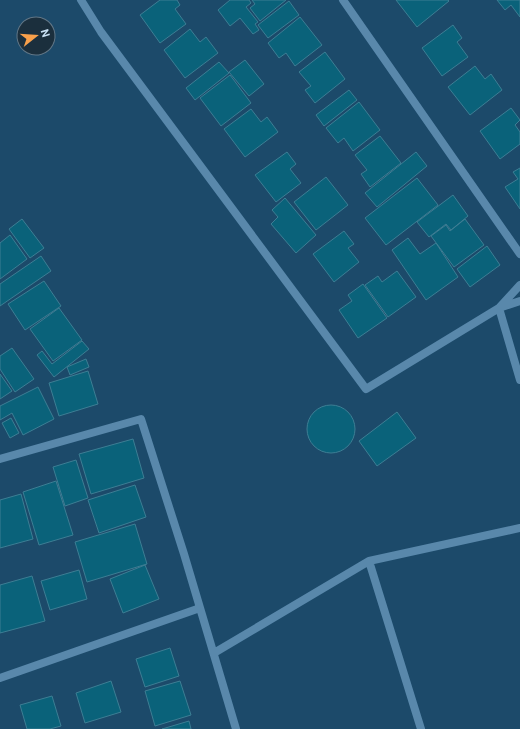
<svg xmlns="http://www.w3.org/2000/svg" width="520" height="729" viewBox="0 0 520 729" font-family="Overpass,sans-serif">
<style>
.building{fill:#0a627a;stroke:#3d7e94}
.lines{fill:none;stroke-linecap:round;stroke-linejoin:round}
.minor{stroke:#5988ab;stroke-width:8}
</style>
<rect width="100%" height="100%" fill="#1c4a6a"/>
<path class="building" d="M160,0h17l3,5 -5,4 11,15 -26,19 -20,-28z
M230,0h19l2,3 -5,4 12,15 -3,2 4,6 -6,4 -13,-16 -10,8 -12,-16z
M252,0h34l-26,21 -10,-13 5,-4z
M396,0h52l1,1 -32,26z
M497,0h23v17l-9,-12 -6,5z
M289,1l10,14 -31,23 -10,-13z
M300,17l22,28 -27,21 -9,-13 -7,5 -11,-15z
M453,25l9,13 -5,4 11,15 -26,19 -20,-28z
M190,29l10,13 6,-5 12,16 -33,25 -21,-28z
M325,52l20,27 -30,24 -10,-13 6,-4 -12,-14z
M245,60l19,24 -15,12 -20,-24z
M219,62l10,11 -34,27 -9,-12z
M475,66l10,13 6,-5 11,16 -32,25 -22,-28z
M230,75l21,28 -30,23 -21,-28z
M349,90l8,10 -33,26 -8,-11z
M359,102l21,28 -27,21 -9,-13 -6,5 -12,-15z
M511,108l9,12 -5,5 5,7v12l-20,15 -20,-28z
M251,109l10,13 6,-5 11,15 -33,25 -21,-28z
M380,136l21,27 -31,24 -9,-13 6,-4 -12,-15z
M287,152l9,12 -6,5 11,14 -25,19 -21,-27z
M416,152l11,14 -50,41 -12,-14z
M520,168v41l-15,-22 13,-8 -5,-7z
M326,177l22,28 -32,25 -22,-28z
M417,178l21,27 -52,40 -21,-27z
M453,195l15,21 -17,14 -5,-6 -17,13 -12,-15z
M285,198l31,37 -20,18 -25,-29 7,-7 -6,-7z
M22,219l22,29 -14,10 -21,-29z
M465,219l19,26 -30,22 -23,-31 15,-11 4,6z
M344,231l10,13 -6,4 11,14 -25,20 -21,-28z
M10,235l17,24 -27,20v-36z
M408,238l12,16 16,-11 22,34 -32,23 -34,-50z
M487,246l13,19 -30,22 -13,-18z
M41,256l10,15 -51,35v-22z
M397,271l19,26 -28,20 -23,-32 13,-9 4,6z
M44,281l17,25 -36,24 -17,-26z
M363,284l24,34 -29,20 -19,-28 13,-9 -4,-6z
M59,308l23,32 -29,21 -23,-32z
M82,341l7,8 -35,28 -17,-22 5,-4 10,13z
M12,348l22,31 -19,13 -15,-23v-13z
M86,359l3,8 -19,8 -3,-8z
M88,371l10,33 -39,12 -10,-33z
M0,374l12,17 -12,8z
M38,387l16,32 -31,16 -11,-22 -12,7v-14z
M307 429a24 24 0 1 1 48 0a24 24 0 1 1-48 0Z
M397,412l19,26 -39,28 -18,-25z
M11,418l8,15 -9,5 -8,-15z
M133,439l11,39 -53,16 -12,-40z
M76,460l12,38 -23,8 -12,-39z
M56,481l17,54 -34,10 -16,-53z
M135,485l11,32 -47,16 -11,-33z
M21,494l12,45 -33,9v-48z
M135,524l12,40 -60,18 -12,-40z
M145,565l14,34 -36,14 -13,-34z
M79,570l8,29 -37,11 -9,-29z
M32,576l13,45 -45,12v-48z
M170,648l9,28 -34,11 -9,-28z
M111,681l10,31 -36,11 -9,-30z
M180,681l11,34 -36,11 -10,-35z
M52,696l9,30 -11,3h-23l-7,-24z
M189,721l2,8h-29z"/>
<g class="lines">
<path class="minor" d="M81,0l20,32 265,357 133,-81 21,-23
M343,0l177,254
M520,301l-21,7 21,72
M0,459l141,-40 43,135 52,175
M369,561l52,168
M214,653l155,-92 151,-33
M0,678l200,-70"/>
</g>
<g transform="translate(36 36) rotate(73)"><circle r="19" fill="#1b2f3d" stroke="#617686"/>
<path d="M0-3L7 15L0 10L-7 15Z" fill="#f8a04b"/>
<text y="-6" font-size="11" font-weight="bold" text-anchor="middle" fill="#c9e1f4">N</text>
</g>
</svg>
